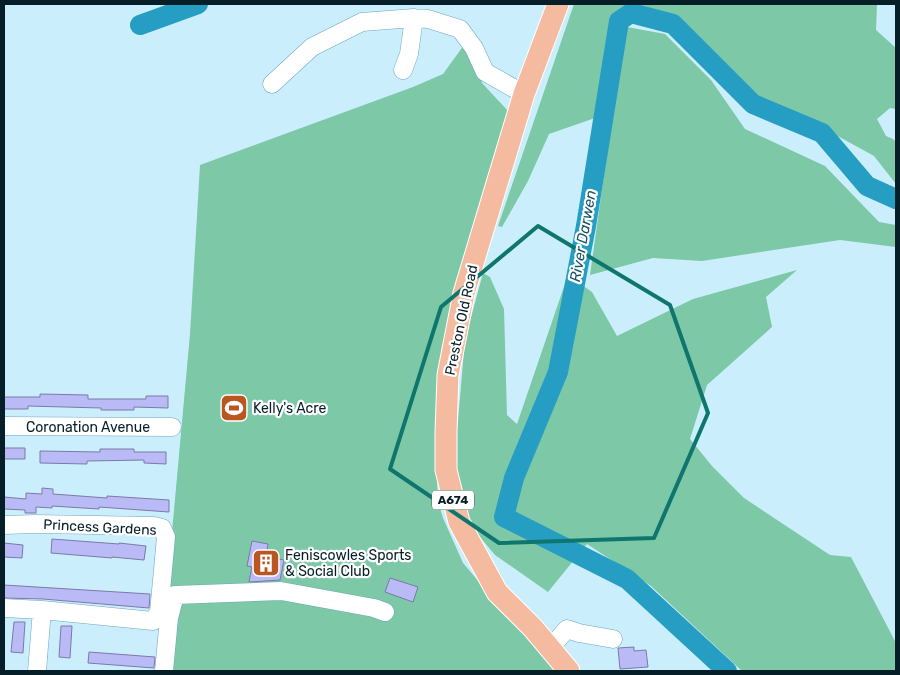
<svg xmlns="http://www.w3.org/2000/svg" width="900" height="675" viewBox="0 0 900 675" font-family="Rubik,sans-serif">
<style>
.green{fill:#7cc8a7}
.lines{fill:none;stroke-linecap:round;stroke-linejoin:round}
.river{stroke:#269ec3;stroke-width:20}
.building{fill:#babaf6;stroke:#7b7aa7}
.minor-casing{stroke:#6da6bd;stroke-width:19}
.major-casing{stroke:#fff;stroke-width:23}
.minor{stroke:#fff;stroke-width:18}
.major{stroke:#f5bba0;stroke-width:21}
.marked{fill:none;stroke:#0f766e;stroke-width:4;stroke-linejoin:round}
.labels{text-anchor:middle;stroke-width:4.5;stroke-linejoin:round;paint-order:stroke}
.shield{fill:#fff;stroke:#516268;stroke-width:1}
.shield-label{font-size:12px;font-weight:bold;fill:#061e27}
.street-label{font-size:14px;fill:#061e27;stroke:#fff}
.poi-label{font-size:14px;fill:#061e27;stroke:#fff;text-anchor:start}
.water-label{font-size:15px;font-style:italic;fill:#165367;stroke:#fff}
</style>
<rect width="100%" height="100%" fill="#cbeefc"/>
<path class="green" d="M574,4h303l-1,26 20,18v61l-6,-1 -13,11 9,17 7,3 3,3v42l-22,-28 -60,-33 -53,-21 -36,-25 -53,-63 -45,-7 -11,9 -21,102 -46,16 -21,47 -26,46 -4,-1z
M627,27l38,7 46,46 34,49 80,37 54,56 17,3v22l-56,-7 -138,21 -49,-3 -63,17 33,-235z
M464,45l10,4 8,34 27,29 -67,234 -5,41 -2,54 3,60 5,17 20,45 39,46 33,33 21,29h-394l7,-106 21,-231 10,-169 213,-78 30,-13z
M797,270l-31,27 6,30 -65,58 -17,54 22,27 32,32 86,57 21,2 45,86v28h-154l-91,-85 -64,-42 -39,48 -53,-37 -31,-37 -10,-52 11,-126 18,-67 7,4 14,32 3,106 10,9 51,-149 24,17 25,44 76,-37z"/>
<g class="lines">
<path class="river" d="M140,25l58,-21
M727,671l-100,-92 -123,-62 10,-39 44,-106 28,-146 33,-205 12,-8 42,11 80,80 69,29 45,53 29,13"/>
</g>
<path class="building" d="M40,394l48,1v4h58v-3h22v12l-34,-1v3h-33v-2l-73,-2v3h-24v-12h36z
M4,448h21v11h-21z
M100,449h34v3h32v12l-22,-1v-3l-57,1v3l-47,-1v-12l60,1z
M42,488l11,1v5l54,4v-2l62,4v12l-70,-5v2l-47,-3v2l-16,-1v6h-11v-3l-21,-1v-12l22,2v-6l16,1z
M52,539l67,5v-1l27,3 -2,14 -32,-3v1l-61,-5z
M252,541l16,3 -2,13 18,3 -4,20 -31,2 3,-15 -5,-1z
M4,543l19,2 -1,13 -18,-1z
M390,578l28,9 -5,15 -28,-10z
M4,585l146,9 -1,14 -106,-9 -39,-1z
M14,622h11l-2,31 -12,-1z
M61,626h11l-2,32 -11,-1z
M634,647v4l12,-1 2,17 -28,2 -2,-21z
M89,652l66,5 -1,11 -66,-5z"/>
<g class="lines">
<g class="minor-casing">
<path id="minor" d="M403,70l6,-16 5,-36
M272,84l40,-37 50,-25 52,-4 14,1 32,10 14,19 11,24 39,22
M4,426l168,1
M4,525l31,-1 119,2 8,2 4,9 -7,75 -6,9 -111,-11 -38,-2
M550,648l17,-19 12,4 34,6
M37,671l5,-61
M164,671l5,-53 6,-23 106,-4 93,17 11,4"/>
</g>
<g class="major-casing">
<path id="major" d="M558,4l-34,90 -60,199 -16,82 -2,57v38l13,52 38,70 36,36 36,43"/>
</g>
<use href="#minor" class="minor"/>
<use href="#major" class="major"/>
</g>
<path class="marked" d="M538,226l132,79 38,108 -54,125 -155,5 -109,-74 51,-162z"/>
<defs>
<g id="stadium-square" transform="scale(1.4375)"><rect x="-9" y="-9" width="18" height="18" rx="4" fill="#ba5622" stroke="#fff"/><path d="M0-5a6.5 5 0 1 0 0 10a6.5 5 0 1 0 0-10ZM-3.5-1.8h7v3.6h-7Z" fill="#fff"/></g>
<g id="building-square" transform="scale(1.4375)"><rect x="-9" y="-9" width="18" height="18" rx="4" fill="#ba5622" stroke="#fff"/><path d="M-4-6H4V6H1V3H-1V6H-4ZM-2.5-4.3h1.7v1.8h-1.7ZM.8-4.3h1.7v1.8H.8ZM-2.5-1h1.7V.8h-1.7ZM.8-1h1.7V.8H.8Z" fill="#fff"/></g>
</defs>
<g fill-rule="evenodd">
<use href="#stadium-square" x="234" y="408"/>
<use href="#building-square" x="266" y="563"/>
</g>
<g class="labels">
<rect class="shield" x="432" y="490.5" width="42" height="19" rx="4"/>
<g class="shield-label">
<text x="453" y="504">A674</text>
</g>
<g class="street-label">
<text transform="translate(461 320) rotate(-78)" y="5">Preston Old Road</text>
<text x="88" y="432">Coronation Avenue</text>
<text transform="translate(100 527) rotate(3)" y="5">Princess Gardens</text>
</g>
<g class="poi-label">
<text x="253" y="413">Kelly's Acre</text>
<text x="285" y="560">Feniscowles Sports<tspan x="285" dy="16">&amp; Social Club</tspan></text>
</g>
<g class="water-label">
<text transform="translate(583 236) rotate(-80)" y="5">River Darwen</text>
</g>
</g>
<rect width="900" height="675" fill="none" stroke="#061e27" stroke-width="10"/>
</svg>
